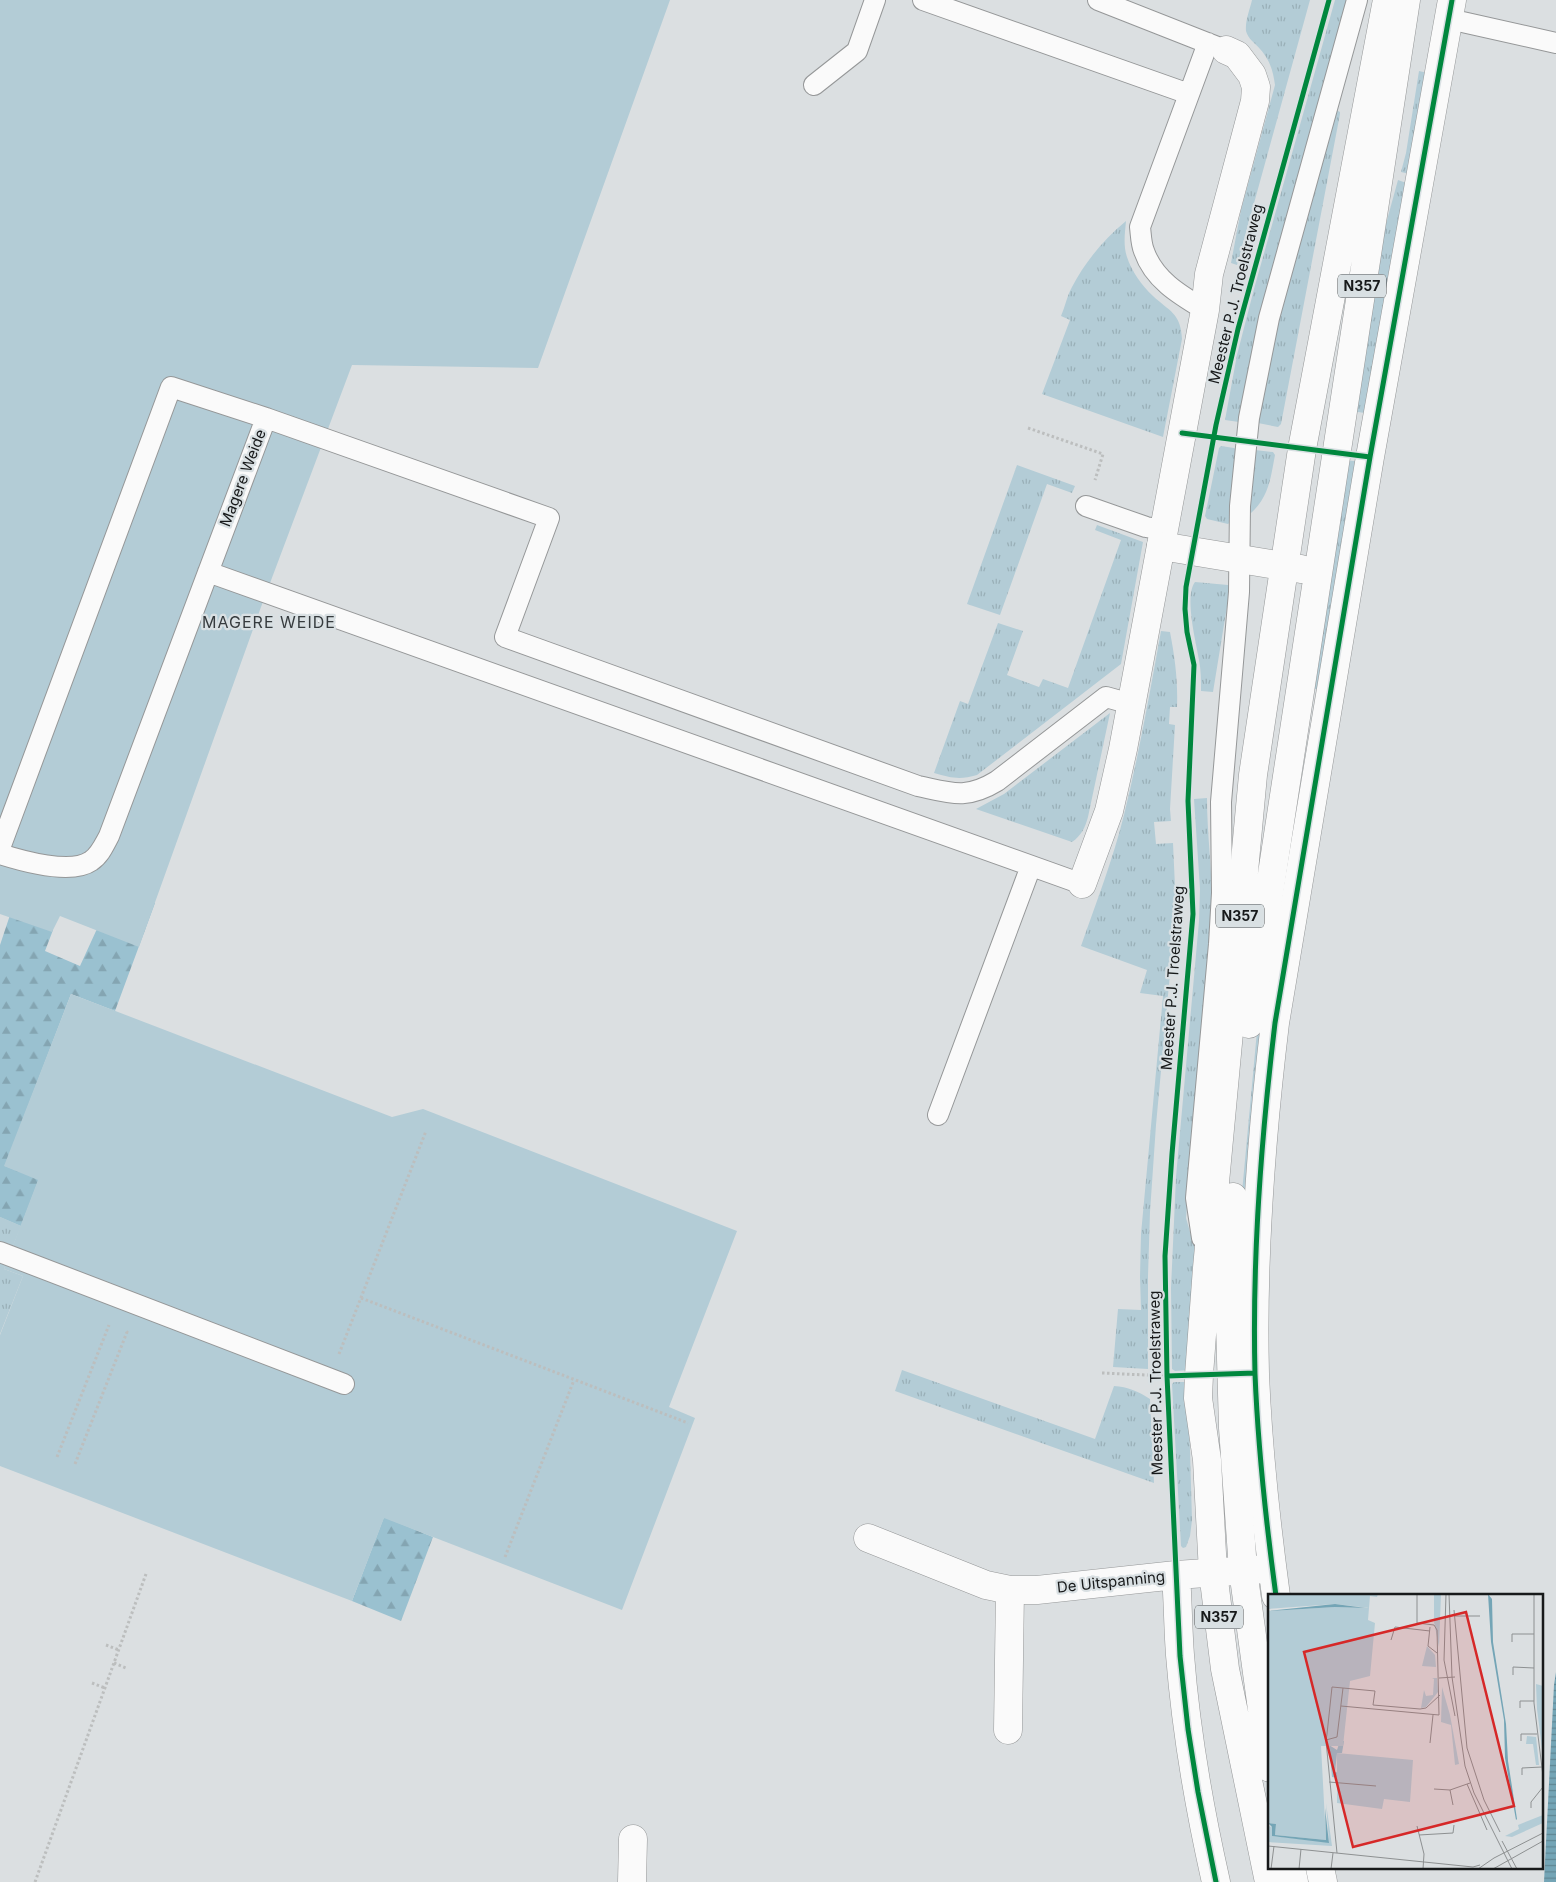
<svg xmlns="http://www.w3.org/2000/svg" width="1556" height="1882" viewBox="0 0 1556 1882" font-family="Inter,sans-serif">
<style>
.grass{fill:url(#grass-tufts)}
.forest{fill:url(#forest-firs)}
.garden{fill:#b3ccd6}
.water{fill:url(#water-rules)}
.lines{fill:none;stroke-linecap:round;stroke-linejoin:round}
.service-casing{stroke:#959798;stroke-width:22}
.minor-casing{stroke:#959798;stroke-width:29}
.primary-casing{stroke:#959798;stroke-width:29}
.path{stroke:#bcbebe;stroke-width:3;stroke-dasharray:2.5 2.5;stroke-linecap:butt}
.service{stroke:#fafafa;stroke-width:20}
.minor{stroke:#fafafa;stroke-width:28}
.primary{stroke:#fafafa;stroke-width:28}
.cycleway-casing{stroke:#d9e0e3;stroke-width:8}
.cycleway{stroke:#00873e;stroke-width:5}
.labels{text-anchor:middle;stroke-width:4.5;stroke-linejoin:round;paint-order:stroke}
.shield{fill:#d9e0e3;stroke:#515556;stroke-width:1}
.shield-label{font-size:14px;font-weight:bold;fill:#17191a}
.street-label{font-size:15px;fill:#17191a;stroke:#d9e0e3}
.neighbourhood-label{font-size:16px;letter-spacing:1px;fill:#363b3e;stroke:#d9e0e3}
.inset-road{fill:none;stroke:#8d9091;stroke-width:1}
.view{fill:#d62828;fill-opacity:0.15;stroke:#d62828;stroke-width:2.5}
.inset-edge{fill:none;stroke:#17191a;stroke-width:2.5}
</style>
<defs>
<pattern id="grass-tufts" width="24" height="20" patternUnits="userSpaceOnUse" patternTransform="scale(1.25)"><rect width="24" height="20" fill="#b3ccd6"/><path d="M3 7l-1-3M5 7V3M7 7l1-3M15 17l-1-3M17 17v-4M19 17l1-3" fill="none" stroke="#99afb7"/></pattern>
<pattern id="forest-firs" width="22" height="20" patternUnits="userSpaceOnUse" patternTransform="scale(1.25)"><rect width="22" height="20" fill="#9ac1d0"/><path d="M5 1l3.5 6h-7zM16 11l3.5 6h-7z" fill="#84a5b2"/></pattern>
<pattern id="water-rules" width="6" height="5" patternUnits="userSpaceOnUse" patternTransform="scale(1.25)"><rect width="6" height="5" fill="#74a5b6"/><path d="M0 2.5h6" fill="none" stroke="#5e8693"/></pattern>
</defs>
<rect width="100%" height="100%" fill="#dbdfe1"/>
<path class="grass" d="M1252,0h58l-73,265 -6,-2 10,-53 34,-125c-2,-14 -5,-25 -15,-36 -5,-6 -12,-10 -14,-18 -1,-10 4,-22 6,-31z
M1335,0h13l-109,422 -14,-2 12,-65 17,-66z
M1419,71l13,3 -18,101 -13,-3 5,-19z
M1336,110l4,2v2l-59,310 -3,3 -20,-4 16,-92z
M1398,180l14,5 -40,229 -21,-3 22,-140z
M1126,221c-1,12 -3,24 1,36 4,13 15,29 26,39 16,15 28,17 29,43l-19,98 -121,-43 28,-74 -9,-4c4,-9 6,-20 11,-29 13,-25 32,-48 54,-66z
M1221,446l13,2 3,2 -6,71 -3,3 -21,-5 -2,-3 14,-68z
M1255,450l18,2 2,3c-4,21 -6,42 -24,58h-2z
M1345,460l16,2 -38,228 -15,-2z
M1017,465l58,21 -3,7 -25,-9 -47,131 -33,-11z
M1097,525l46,17 -22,122 -144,111c-17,5 -26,3 -43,-2l26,-72 8,3 30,-81 25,8 -16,44 32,12 4,-8 25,9 53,-148 -26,-10z
M1195,582l33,3 2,3 -17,104 -12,-1c0,-10 0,-21 -2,-31 -3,-18 -15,-64 -4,-78z
M1161,631l9,1c5,26 8,49 7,75h-7l-1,17 6,1 -5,84 1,12 -17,1 2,22 17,-1 3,66 -20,216 -6,87 -2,64v93l-35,-2 5,-58 23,1 -1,-33 1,-43 22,-238 -23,-3 7,-23 -66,-24c15,-43 32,-87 43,-131 15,-61 26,-123 37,-184z
M1110,713l-22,104c-3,11 -7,19 -16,25l-96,-33 28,-15z
M1207,798c0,39 6,78 5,117l-26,303 11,38 -8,114 -14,1 -3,-2 -1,-81 5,-111 23,-256 1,-32 -6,-90z
M1257,1031l11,1 -17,172 -10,-1z
M0,1217l21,9 -8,20 -13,-5z
M0,1260l7,1 -3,8 19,7 -23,58z
M902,1370l193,69 19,-53c14,1 24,5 36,13l4,84 -259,-92z
M1174,1382h14l4,138 -2,16 -4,11 -3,1 -2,-2 -9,-162z"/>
<path class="forest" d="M155,903l-40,108 -44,-17 -66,172 34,13 -18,47 -21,-9v-272l13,-39 40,24 -8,21 35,15 16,-35 16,-26z
M384,1517l49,20 -32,84 -49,-20z"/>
<path class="garden" d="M0,0h670l-132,368 -186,-3 -91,242 -122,340 -79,-31 -8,16 -52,-18z
M71,994l321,123 31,-8 314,122 -68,176 26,11 -73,192 -238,-92 -32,83 -352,-135v-131l23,-59 -19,-7 34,-89 -34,-14z"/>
<path class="water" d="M1556,1672v210h-12l10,-197z"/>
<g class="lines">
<g class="service-casing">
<path id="service" d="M923,0l266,94
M1098,0l122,48
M1449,19l107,24
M814,85l43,-34 18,-51
M1205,310c-25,-15 -51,-30 -61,-59 -3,-7 -3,-16 -4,-24l68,-184
M266,418l283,100 -44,119 413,149c33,7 48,14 79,-5l109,-84 25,7
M1086,506l60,21 17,3
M208,572l874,312
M0,848l171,-461 95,31 -157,418c-5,9 -9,19 -18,25 -20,14 -69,0 -91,-7
M938,1115l93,-249
M1202,1238l-6,-40 23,-254 3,-51 -1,-91 18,-210 1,-86 9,-88 20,-100 88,-318
M0,1252l344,132"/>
</g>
<g class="minor-casing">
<path id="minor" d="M1082,884l27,-73 14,-62 82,-439 4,-36 46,-173 1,-14 -4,-12 -15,-20 -11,-5
M868,1538l118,47 24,5h27l139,-15 90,-6
M1176,1575c2,27 2,54 4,80 6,77 19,152 36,227
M1276,1596c-10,-74 -18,-148 -21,-222 -3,-118 6,-235 20,-351l95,-566 82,-457
M1008,1730l2,-140
M1320,1868l3,14
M632,1882l1,-43"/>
</g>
<g class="primary-casing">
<path id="primary" d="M1161,546l140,23
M1249,1024l157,-1024
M1233,1197l-2,26 -2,66 4,139 10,142 27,198
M1291,1868l3,14
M1269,1882l-44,-213 -12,-97 -6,-112 -9,-62 1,-23 8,-107 46,-493 49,-326 85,-449"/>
</g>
<path class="path" d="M1028,428l75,26 -8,26
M361,1298l327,125
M339,1354l87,-223
M1102,1373l65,3
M57,1457l52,-132
M75,1464l52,-132 -3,-1
M505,1557l69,-177
M106,1645l13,5
M114,1663l12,5
M92,1683l13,5
M35,1882l111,-308"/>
<use href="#service" class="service"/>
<use href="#minor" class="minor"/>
<use href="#primary" class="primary"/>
<g class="cycleway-casing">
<path id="cycleway" d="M1182,433l188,24
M1167,1376l88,-3
M1276,1596c-10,-74 -18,-148 -21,-222 -3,-118 6,-235 20,-351l95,-566 82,-457
M1216,1882l-18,-90 -10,-63 -8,-73 -13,-280 -2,-120 7,-102 21,-240 -5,-113 6,-136 -7,-33 -2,-23 1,-22 30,-162 22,-96 91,-329"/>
</g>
<use href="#cycleway" class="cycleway"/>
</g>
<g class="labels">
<g class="shield">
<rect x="1338" y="274.5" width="48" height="23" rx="4"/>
<rect x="1216" y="904.5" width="48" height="23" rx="4"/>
<rect x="1195" y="1605.5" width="48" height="23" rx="4"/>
</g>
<g class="shield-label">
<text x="1362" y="291">N357</text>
<text x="1240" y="921">N357</text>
<text x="1219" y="1622">N357</text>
</g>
<g class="street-label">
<text transform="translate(1236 294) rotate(-76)" y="5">Meester P.J. Troelstraweg</text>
<text transform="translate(243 478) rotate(-69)" y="5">Magere Weide</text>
<text transform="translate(1173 978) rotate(-86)" y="5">Meester P.J. Troelstraweg</text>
<text transform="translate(1156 1383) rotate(-91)" y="5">Meester P.J. Troelstraweg</text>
<text transform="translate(1111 1582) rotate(-6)" y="5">De Uitspanning</text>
</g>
<g class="neighbourhood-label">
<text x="269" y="628">MAGERE WEIDE</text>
</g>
</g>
<g transform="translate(1268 1594)">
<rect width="275" height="275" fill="#dbdfe1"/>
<path d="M0,0h110l-1,3 -7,-1 -1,12 -34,-4 -67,5zM160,0h13l-2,53 -5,-25v-27zM159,52l8,9 1,12 -14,-1zM164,84h5l1,14 -12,15 -5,1 3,-18 2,6 7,-1 1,-16zM268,90l7,2v71l-6,-48zM174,93l8,28 9,49 -4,1 -4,-40 -10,-3zM259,142l9,1 3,28h-3l-3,-21h-7zM58,209l6,43 -64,-4v-16l4,1v9l57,6zM275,221v8l-31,14 -7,-1 14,-7 -1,-4z" fill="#b3ccd6"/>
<path d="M72,147h4l-2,12h-5l-2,19 4,1 -1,5 -6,-1 -3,-32 8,5z" fill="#9ac1d0"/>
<path d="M67,13l34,1 -1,12 7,3 -5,53 -20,5 -7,65h-22l5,94 -51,-5 1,-11 -8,-1v-212zM69,159l76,7 -3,42 -26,-3 -2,10 -45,-6z" fill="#b3ccd6"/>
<path d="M220,0l4,5 1,43 13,82 2,37 9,58 -1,1 -11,-62 -1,-38 -13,-78zM67,10l31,4 -31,-1 -67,4zM57,214l4,35 -57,-7v-9l-4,-4 8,1 -1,11 51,5z" fill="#74a5b6"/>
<path class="inset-road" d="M178,0l-2,66 11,56M181,0l3,83 13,89 9,27 38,76M266,0v109l9,73M186,16l13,138 17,52 16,32M187,22h25M162,33l-2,19 9,7M123,46l4,-13 35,4M244,48v-8h22M245,81v-8l21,1M171,84l16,-1M75,94l32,3 -2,14 47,4 6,-1 14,-13M73,112l98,9 -2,-85 -3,-5 -17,-2v-28M252,114v-7h14M58,146l11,-3 6,-49 -11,-1 -5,47 -1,6v1l11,112M253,147v-7h16M162,149l3,-28M254,181v-7l20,-1M61,188l47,4M199,190l20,46M166,195l16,1 20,-7M182,196l3,15M263,214v-6l12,-15M149,232l7,28 -1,15M151,241l34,-2 1,-8M234,247l15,28M0,252l205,21 7,-2M3,275l3,-23M31,275l2,-20M63,275l2,-16M210,275l16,-11 49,-25M225,275l50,-28"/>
<path class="view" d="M198,18l48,194 -161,41 -49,-195z"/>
<rect width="275" height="275" class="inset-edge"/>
</g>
</svg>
